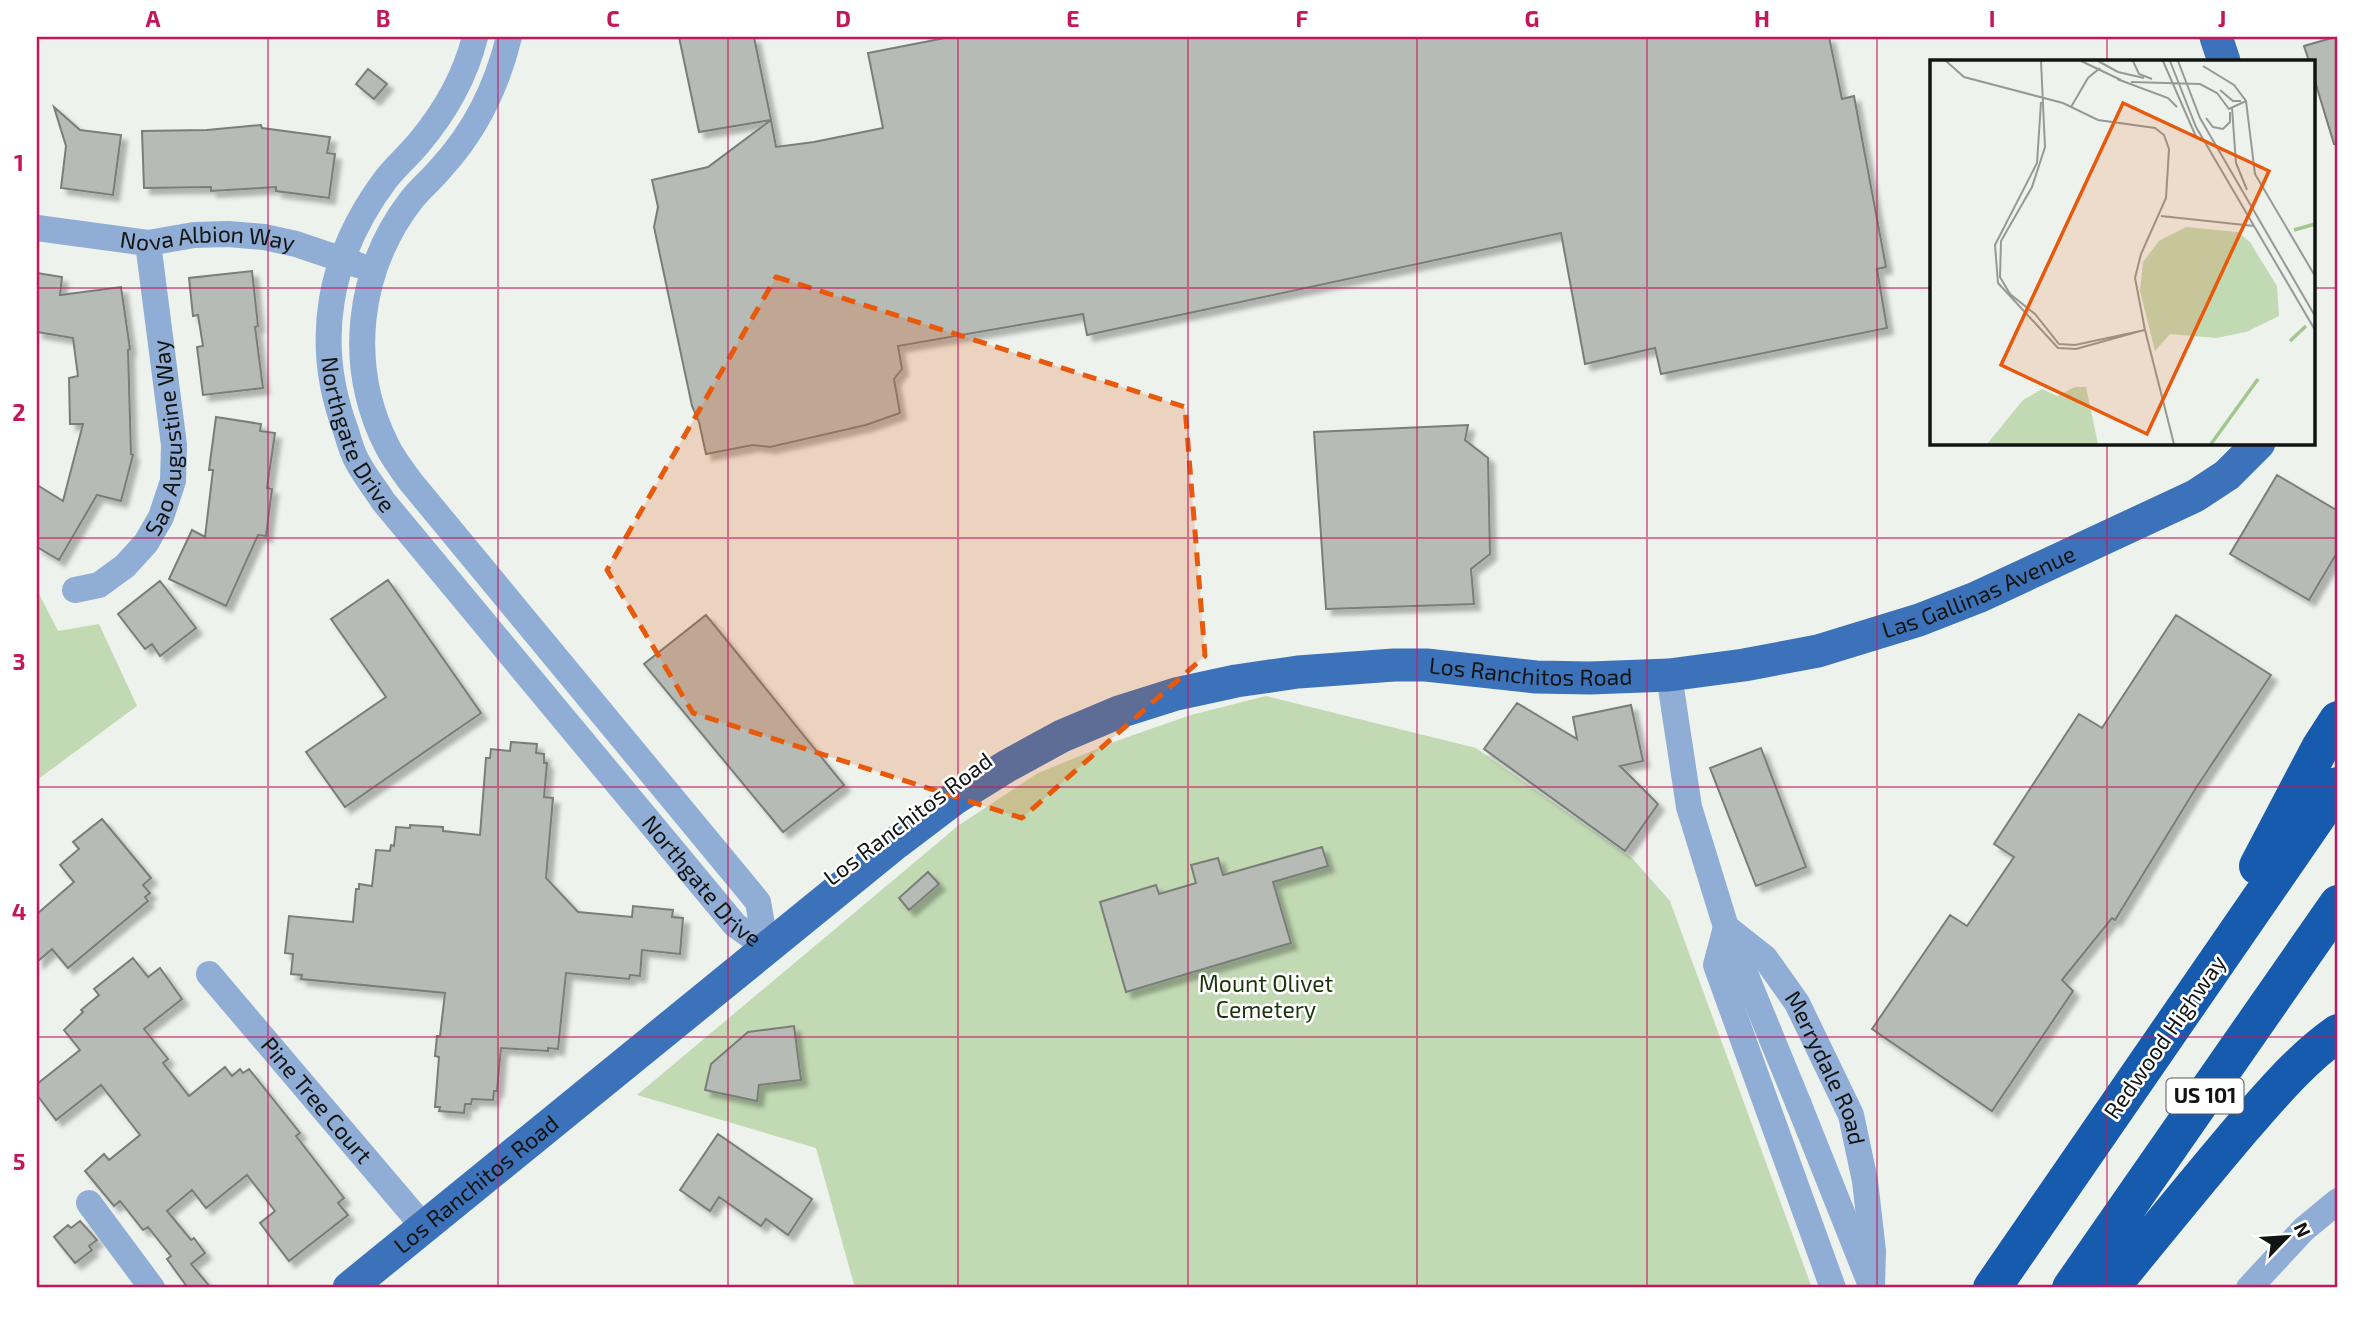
<svg xmlns="http://www.w3.org/2000/svg" width="2375" height="1325" viewBox="0 0 2375 1325" font-family="'Exo 2',sans-serif">
<style>
.green{fill:#c1dab3}
.building{fill:#b7bbb6;stroke:#7a7d78;stroke-width:2;filter:url(#shadow)}
.lines{fill:none;stroke-linecap:round;stroke-linejoin:round}
.minor{stroke:#90add5;stroke-width:26}
.major{stroke:#3c72b9;stroke-width:33}
.highway{stroke:#165bae;stroke-width:38}
.minor-bridge{stroke:#90add5;stroke-width:26}
.marked{fill:#e8590c;fill-opacity:0.2;stroke:#e8590c;stroke-width:5;stroke-dasharray:14 9;stroke-linejoin:round}
.grid{fill:none;stroke:#c2185b;stroke-width:2;stroke-opacity:0.55}
.labels{text-anchor:middle;stroke-width:5;stroke-linejoin:round;paint-order:stroke}
.shield{fill:#fff;stroke:#595a59;stroke-width:2}
.shield-label{font-size:21px;font-weight:bold;fill:#121412}
.street-label{font-size:23px;fill:#121412;stroke:#fff}
.park-label{font-size:23px;fill:#1c340b;stroke:#fff}
.inset-river{fill:none;stroke:#a2c68d;stroke-width:3.5}
.inset-road{fill:none;stroke:#969995;stroke-width:2}
.view{fill:#e8590c;fill-opacity:0.15;stroke:#e8590c;stroke-width:3.5}
.inset-edge{fill:none;stroke:#121412;stroke-width:3.5}
.neatline{fill:none;stroke:#c2185b;stroke-width:2.5}
.grid-label{font-size:23px;text-anchor:middle;font-weight:bold;fill:#c2185b}
</style>
<defs>
<filter id="shadow"><feDropShadow dx="6" dy="6" stdDeviation="2" flood-color="#0004"/></filter>
</defs>
<rect width="100%" height="100%" fill="#eef2ed"/>
<path class="green" d="M37,590l21,41 41,-7 38,82 -100,74z
M1266,696l210,52 156,110 38,43 142,387h-957l-39,-140 -179,-53 322,-270 79,-52 81,-33 72,-25z"/>
<path class="building" d="M679,37h75l17,83 -72,12z
M950,37h879l13,62 12,-3 32,171 -9,2 10,59 -226,46 -6,-26 -70,16 -24,-131 -474,102 -4,-21 -185,32 4,23 -8,10 6,34 -34,12 -96,22 -17,-2 -47,9 -7,-32 -7,-16 -38,-179 4,-20 -6,-27 56,-13 63,-47 5,27 38,-5 69,-14 -15,-75z
M2335,37h3v107h-4l-20,-66v-17h-5l-5,-15z
M368,69l19,15 -13,15 -18,-15z
M54,107l26,23 41,5 -8,60 -52,-7 5,-42z
M261,125l1,3 68,9 -3,16 8,1 -6,44 -53,-7v-4l-65,4v-4l-67,1 -2,-57 65,-1z
M252,271l6,55 -3,1 8,61 -60,7 -6,-48 6,-1 -5,-31 -5,1 -4,-38z
M37,273l25,4 -2,18 61,-8 9,62 -2,1 3,104 2,1 -12,46 -24,-6 -38,65 -22,-13v-62l26,16 20,-77h-13l-1,-46 9,-2 -5,-38 -36,-6z
M216,417l45,7 -1,7 15,2 -8,55 5,1 -6,47 -8,-1 -32,71 -57,-27 23,-49 13,7 8,-67h-4z
M1468,425l-3,15 23,18 2,96 -19,15 3,35 -148,5 -12,-177z
M2277,475l61,36v40l-29,49 -79,-46z
M388,580l93,133 -136,94 -39,-55 80,-55 -55,-78z
M160,581l36,47 -36,28 -8,-12 -7,5 -27,-35z
M706,615l138,170 -61,47 -139,-168z
M2176,615l95,60 -75,113 -81,132 -3,-2 -50,62 11,11 -81,120 -120,-82 78,-114 17,11 47,-69 -20,-13 85,-130 23,14z
M1517,703l60,36 -4,-22 58,-12 12,56 -23,5 38,38 -33,47 -141,-102z
M511,742l26,2 -1,9 8,1v9h3l-3,34 9,1 -7,80 32,34 54,5 1,-11 40,4 -1,7 11,1 -3,36 -38,-4 -2,26 -10,-1 -1,4 -63,-6 -8,76 -10,-1v3l-47,-3 -4,43h-3l-1,9 -21,-1 -1,5h-6l-1,9 -25,-2 1,-4h-5l4,-50 -4,-1 2,-20h3l5,-43 -144,-14 1,-4 -11,-1 2,-20 -8,-1 4,-37 64,6 3,-33h3v-5l13,2 4,-36 14,1 1,-6 3,1 2,-19 14,1v-3l33,2v4l37,4 6,-77h4l1,-9 19,2z
M1761,748l45,119 -50,19 -46,-118z
M102,819l49,59 -8,7 7,8 -5,4 3,4 -80,67 -16,-19 -15,13v-48l37,-32 -14,-17 19,-16 -6,-7z
M1322,847l6,19 -55,16 18,61 -165,49 -26,-90 56,-17 3,9 37,-11 -5,-18 27,-7 5,17z
M928,872l11,12 -30,26 -10,-12z
M133,958l15,19 12,-9 22,31 -38,30 24,30 -5,4 26,33 36,-29 7,9 8,-7 3,4 6,-4 51,64 -4,3 48,62 -6,5 10,12 -59,46 -29,-38 15,-12 -28,-36 -41,33 -14,-18 -25,21 24,29 3,-2 11,15 -14,11 20,24h-23l-21,-29 4,-3 -23,-29 -5,3 -23,-29 -6,5 -29,-35 19,-17 5,6 31,-25 -39,-50 -45,35 -19,-25v-11l43,-34 -16,-20 19,-18 -2,-2 18,-15 -5,-6z
M794,1026l7,54 -42,5 -2,16 -52,-11 6,-26 37,-32z
M718,1134l94,65 -24,36 -22,-16 -5,7 -42,-29 -9,14 -30,-21z
M80,1221l17,19 -8,6 3,4 -17,13 -21,-26 14,-12 3,3z"/>
<g class="lines">
<g class="minor">
<path id="s1" d="M475,37c-10,40 -30,75 -57,107 -10,12 -23,23 -32,35 -57,76 -74,162 -40,252 3,10 6,21 11,30 7,14 18,27 26,40l352,424 31,22"/>
<path d="M509,37c-12,49 -33,93 -68,131 -9,11 -20,20 -29,31 -55,71 -66,166 -25,247 6,12 15,24 23,35l348,421 8,45"/>
<path id="s2" d="M37,228l111,15 46,-8 34,-1 36,3 32,7 62,21"/>
<path id="s3" d="M75,590l24,-5 26,-19 21,-23 15,-26 12,-36 1,-36 -26,-202"/>
<path d="M1669,675l20,132 37,120 73,178"/>
<path d="M1726,927l-10,38 117,323"/>
<path id="s4" d="M1727,928l38,30 32,45 54,112 14,66 8,70 -1,37"/>
<path id="s5" d="M209,974l214,252"/>
<path d="M89,1203l63,85"/>
<path d="M2249,1288l55,-59 34,-28"/>
</g>
<g class="major">
<path d="M2216,37l8,24"/>
<path id="s6" d="M349,1288l547,-445 58,-44 53,-33 55,-30 57,-24 57,-18 60,-13 62,-9 96,-7h32l110,12 54,1 79,-3 75,-10 74,-14 101,-31 59,-23 217,-101 32,-21 32,-32"/>
</g>
<path class="highway" d="M2258,866l62,-118 18,-28
M1992,1288l346,-502
M2071,1288l267,-384
M2110,1288c44,-54 88,-108 133,-161 30,-34 58,-68 95,-94"/>
<path class="minor-bridge" d="M1799,1105l73,183"/>
</g>
<path class="marked" d="M776,277l409,130 20,249 -183,162 -329,-105 -86,-143z"/>
<path class="grid" d="M268,37v1251M498,37v1251M728,37v1251M958,37v1251M1188,37v1251M1417,37v1251M1647,37v1251M1877,37v1251M2107,37v24M37,288h1895M2314,288h24M2107,443v845M37,538h2301M37,787h2301M37,1037h2301"/>
<g class="labels">
<rect class="shield" x="2166.5" y="1078.5" width="77" height="35" rx="5"/>
<g class="shield-label">
<text x="2205" y="1103">US 101</text>
</g>
<g class="street-label">
<text dy="8" stroke="none"><textPath href="#s2" startOffset="172">Nova Albion Way</textPath></text>
<text dy="8" stroke="none"><textPath href="#s1" startOffset="444">Northgate Drive</textPath></text>
<text dy="8" stroke="none"><textPath href="#s3" startOffset="198">Sao Augustine Way</textPath></text>
<text dy="8" stroke="none"><textPath href="#s6" startOffset="1843">Las Gallinas Avenue</textPath></text>
<text dy="8" stroke="none"><textPath href="#s6" startOffset="1382">Los Ranchitos Road</textPath></text>
<text transform="translate(908 819) rotate(-37)" y="8">Los Ranchitos Road</text>
<text dy="8" stroke="none"><textPath href="#s1" startOffset="1013">Northgate Drive</textPath></text>
<text transform="translate(2165 1037) rotate(-55)" y="8">Redwood Highway</text>
<text dy="8" stroke="none"><textPath href="#s4" startOffset="175">Merrydale Road</textPath></text>
<text dy="8" stroke="none"><textPath href="#s5" startOffset="166">Pine Tree Court</textPath></text>
<text dy="8" stroke="none"><textPath href="#s6" startOffset="164">Los Ranchitos Road</textPath></text>
</g>
<g class="park-label">
<text x="1266" y="992">Mount Olivet<tspan x="1266" dy="26">Cemetery</tspan></text>
</g>
</g>
<g transform="translate(1930 60)">
<rect width="385" height="385" fill="#eef2ed"/>
<path d="M256,167l52,5 12,10 27,44 2,30 -33,16 -30,6 -46,-4 -15,17 -15,-60 3,-29 16,-21zM145,327h11l12,57h-111l36,-44 19,-11 15,7z" fill="#c1dab3"/>
<path class="inset-river" d="M364,170l21,-6M360,281l16,-15M281,384l47,-65"/>
<path class="inset-road" d="M16,1l18,16 99,26 35,17 57,8 9,7 5,14 -3,49 -25,56 -6,24 10,52M111,1l4,86 -13,40 -31,54 -1,36 10,17 25,20 24,30 16,1 70,-15M151,1l40,19M168,1l20,11 26,6M203,1l6,13 13,5M233,1l34,78M240,1l26,66 119,203M248,1l22,57 115,198M273,6l31,19 12,16 9,73 60,102M187,19l51,19 9,9M201,22l69,2 17,9 12,16 17,-8M290,30l13,11h8M111,42l-4,61 -42,82 3,38 60,65 18,1 68,-19M141,47l17,-29 12,-10M302,48l4,55 11,27M276,58l7,9 10,2 7,-7v-10M231,156l93,10M214,266l30,118"/>
<path class="view" d="M193,43l146,68 -122,263 -146,-69z"/>
<rect width="385" height="385" class="inset-edge"/>
</g>
<rect width="2375" height="1325" fill="none" stroke="#ffffff" stroke-width="77"/>
<g transform="translate(2287 1237) rotate(65)" stroke="#ffffff" stroke-width="5" paint-order="stroke">
<path d="M0-5L12 26L0 18L-12 26Z" fill="#121412"/>
<text y="-10" font-size="19" font-weight="bold" text-anchor="middle" fill="#121412">N</text>
</g>
<rect x="38" y="38" width="2298" height="1248" class="neatline"/>
<g class="grid-label">
<text x="153" y="27">A</text>
<text x="383" y="27">B</text>
<text x="613" y="27">C</text>
<text x="843" y="27">D</text>
<text x="1073" y="27">E</text>
<text x="1302" y="27">F</text>
<text x="1532" y="27">G</text>
<text x="1762" y="27">H</text>
<text x="1992" y="27">I</text>
<text x="2222" y="27">J</text>
<text x="19" y="171">1</text>
<text x="19" y="421">2</text>
<text x="19" y="670">3</text>
<text x="19" y="920">4</text>
<text x="19" y="1170">5</text>
</g>
</svg>
